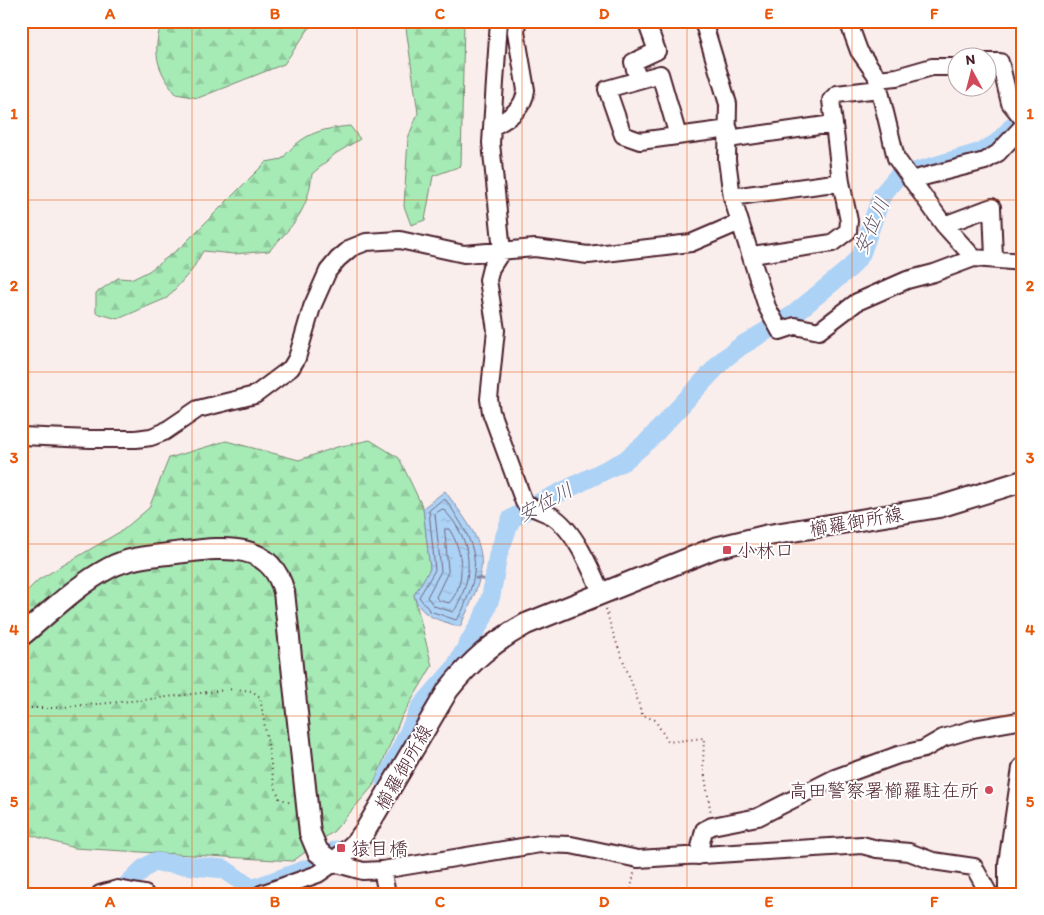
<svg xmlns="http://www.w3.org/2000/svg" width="1044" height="915" viewBox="0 0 1044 915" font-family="Itim,'Klee One',sans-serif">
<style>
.forest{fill:url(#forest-firs);stroke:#788570}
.water{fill:url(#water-ripples);stroke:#858aa5}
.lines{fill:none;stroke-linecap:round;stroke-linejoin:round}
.shore{stroke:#71677c;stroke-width:1}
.stream{stroke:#858aa5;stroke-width:3}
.river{stroke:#acd2f6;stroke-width:19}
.minor-casing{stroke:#4a1f2b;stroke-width:20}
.major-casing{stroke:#4a1f2b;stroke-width:24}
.path{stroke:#4a1f2b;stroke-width:2;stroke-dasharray:1 4;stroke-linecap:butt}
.minor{stroke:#fff;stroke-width:16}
.major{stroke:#fff;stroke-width:20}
.grid{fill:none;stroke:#e8590c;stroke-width:1;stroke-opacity:0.55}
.poi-dot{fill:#d1495b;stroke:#fff;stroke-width:2}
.labels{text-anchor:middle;stroke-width:4;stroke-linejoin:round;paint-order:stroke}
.street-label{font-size:19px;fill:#4a1f2b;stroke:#fff}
.poi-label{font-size:19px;fill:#4a1f2b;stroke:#fff;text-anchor:start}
.water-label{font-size:20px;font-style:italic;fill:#675568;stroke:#fff}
.neatline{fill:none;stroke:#e8590c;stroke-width:2}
.grid-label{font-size:16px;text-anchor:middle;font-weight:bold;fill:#e8590c}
</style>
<defs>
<pattern id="forest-firs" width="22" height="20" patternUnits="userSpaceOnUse" patternTransform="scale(1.25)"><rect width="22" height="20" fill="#a6ebb6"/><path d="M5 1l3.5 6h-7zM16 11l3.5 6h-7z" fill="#90c99d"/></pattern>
<pattern id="water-ripples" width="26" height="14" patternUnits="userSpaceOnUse" patternTransform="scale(1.25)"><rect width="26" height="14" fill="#acd2f6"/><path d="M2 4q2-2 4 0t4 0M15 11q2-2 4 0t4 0" fill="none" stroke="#96b4d3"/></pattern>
</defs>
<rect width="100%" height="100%" fill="#faeeec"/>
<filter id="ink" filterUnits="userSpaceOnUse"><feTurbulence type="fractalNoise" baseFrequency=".02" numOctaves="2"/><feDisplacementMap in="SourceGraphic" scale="10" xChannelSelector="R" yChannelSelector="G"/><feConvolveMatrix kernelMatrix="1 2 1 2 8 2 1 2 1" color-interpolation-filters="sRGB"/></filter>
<g filter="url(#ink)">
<path class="forest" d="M162,21h147l1,6 -26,37 -86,34 -22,-4c-20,-26 -24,-41 -14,-73z
M405,21h59l-3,145 -28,10 -8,44 -14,5 -7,-19 4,-68 10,-25z
M350,126l10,13 -25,15 -23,20c-4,37 -18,50 -43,77l-35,3 -31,-3 -11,19 -25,28 -49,21 -22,-6v-20l22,-15 15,1 16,-8 32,-24 85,-85 16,-3c20,-25 37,-30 68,-33z
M370,440l29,18 24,50 7,61 -16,26 18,71 -31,52 -28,68 -39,45 -41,30 -219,-13 -53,-16v-235l17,-17 85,-50 26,-22 20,-50 57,-17 73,19 38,-13z"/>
<path class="water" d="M445,491c13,19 34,42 36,65 3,24 -12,50 -21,71 -19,-7 -40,-9 -46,-32l16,-26 -7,-61z"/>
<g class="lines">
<path class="shore" d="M442,500h4c22,33 38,56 22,96 -3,8 -6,18 -12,24l-26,-9 -11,-14 16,-27 -6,-59z
M443,509c24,24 32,54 19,86 -3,6 -5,13 -9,17l-19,-6 -7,-9 14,-26 -6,-57z
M445,529h4c14,21 18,55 0,74l-11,-3 -2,-3 12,-25z"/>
<path class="stream" d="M476,578l18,3"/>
<path class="river" d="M385,782l35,-74 34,-39 29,-51 8,-22 7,-41 13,-36 26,-15 87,-43 24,-20 76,-82 17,-13 52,-31 58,-48 10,-13 21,-59 15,-18 84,-25 16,-9 16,-17
M118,894l25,-25 11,-7 70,7 28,20 66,-24 18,-15"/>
<g class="minor-casing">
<path id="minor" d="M499,21l-8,122 11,108 -11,17 -3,12 8,50 -7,69 2,13 33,90c9,7 18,9 28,14 22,13 39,53 49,76
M703,21l25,83 -1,56 5,37 35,110 13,24 15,-5 24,5 38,-29 50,-22 27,-7 40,-15 49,4
M848,21l11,30 17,24 20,83 48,67 30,33
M986,62h14l10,41 13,16
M877,79l20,-2 35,-10h24
M638,80l-5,-18 24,-11 -11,-30
M492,127c16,-8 32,-18 34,-37l-10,-58 1,-11
M678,136l-18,-62 -53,15 16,46 17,6 89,-12
M728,139l105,-15
M911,180l74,-19 13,-8 25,-27
M732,197l109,-15
M944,225l48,-18 2,51
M752,255l80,-12 16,-12 1,-10 -8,-39 -10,-82 6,-6 42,-5
M21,436l69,3h46l15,-2 13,-5 34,-23 57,-14 36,-27 6,-10 15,-51 16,-36 10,-12 13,-11 15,-6 34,-2 64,14 71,-6 53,7 103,-12 49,-21
M698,856l6,-26 8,-4 46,-9 77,-39 63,-23 26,-6 19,-11 30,-9 50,-9
M382,870l5,24
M100,894l18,-5 27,5
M261,894l57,-20 16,-11 29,8 19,-1 158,-26 31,1 67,14 224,-14 15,4 32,3 24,9 41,6 15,27"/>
</g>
<g class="major-casing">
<path id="major" d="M21,636c28,-23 56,-51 88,-68 21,-11 44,-12 67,-15 43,-5 94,-15 108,39l26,241 8,19 16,11 21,-19 10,-13 83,-141c24,-30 44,-47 78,-66l189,-76 54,-13 170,-28 84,-26
M1009,894v-30l14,-96"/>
</g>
<path class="path" d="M606,609c9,36 26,69 36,106l13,5 13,22 36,-4 -1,27 8,49
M21,708h31l90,-8 92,-11 18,2 8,6 14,86 5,15 12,5
M630,894l4,-21"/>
<use href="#minor" class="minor"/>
<use href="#major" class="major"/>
</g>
</g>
<path class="grid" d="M192,21v873M357,21v873M522,21v873M687,21v873M852,21v873M21,200h1002M21,372h1002M21,544h1002M21,716h1002"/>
<g class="poi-dot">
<rect x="722" y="545" width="10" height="10" rx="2.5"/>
<circle cx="989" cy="790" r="5"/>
<rect x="336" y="843" width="10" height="10" rx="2.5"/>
</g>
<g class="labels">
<g class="street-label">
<text transform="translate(856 521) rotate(-10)" y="7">櫛羅御所線</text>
<text transform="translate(403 767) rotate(-60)" y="7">櫛羅御所線</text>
</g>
<g class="poi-label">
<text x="737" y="557">小林口</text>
<text x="979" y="797" text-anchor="end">高田警察署櫛羅駐在所</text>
<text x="351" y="855">猿目橋</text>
</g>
<g class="water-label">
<text transform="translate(871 226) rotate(-66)" y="7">安位川</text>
<text transform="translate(545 502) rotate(-28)" y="7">安位川</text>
</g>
</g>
<rect width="1044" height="915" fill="none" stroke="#fff" stroke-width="55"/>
<g transform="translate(972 72) rotate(353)"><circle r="24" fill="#ffffff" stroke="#b7a5aa"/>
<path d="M0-4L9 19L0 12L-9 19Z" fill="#d1495b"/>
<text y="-8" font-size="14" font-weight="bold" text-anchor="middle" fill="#4a1f2b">N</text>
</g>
<rect x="28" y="28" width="988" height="860" class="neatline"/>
<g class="grid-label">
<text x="110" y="19">A</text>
<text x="275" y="19">B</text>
<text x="440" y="19">C</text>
<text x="604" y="19">D</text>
<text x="769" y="19">E</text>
<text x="934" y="19">F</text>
<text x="14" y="119">1</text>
<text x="1030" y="119">1</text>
<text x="14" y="291">2</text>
<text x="1030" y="291">2</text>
<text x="14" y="463">3</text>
<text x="1030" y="463">3</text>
<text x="14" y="635">4</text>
<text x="1030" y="635">4</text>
<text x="14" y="807">5</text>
<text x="1030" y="807">5</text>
<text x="110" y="907">A</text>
<text x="275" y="907">B</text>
<text x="440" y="907">C</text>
<text x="604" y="907">D</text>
<text x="769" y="907">E</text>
<text x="934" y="907">F</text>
</g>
</svg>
